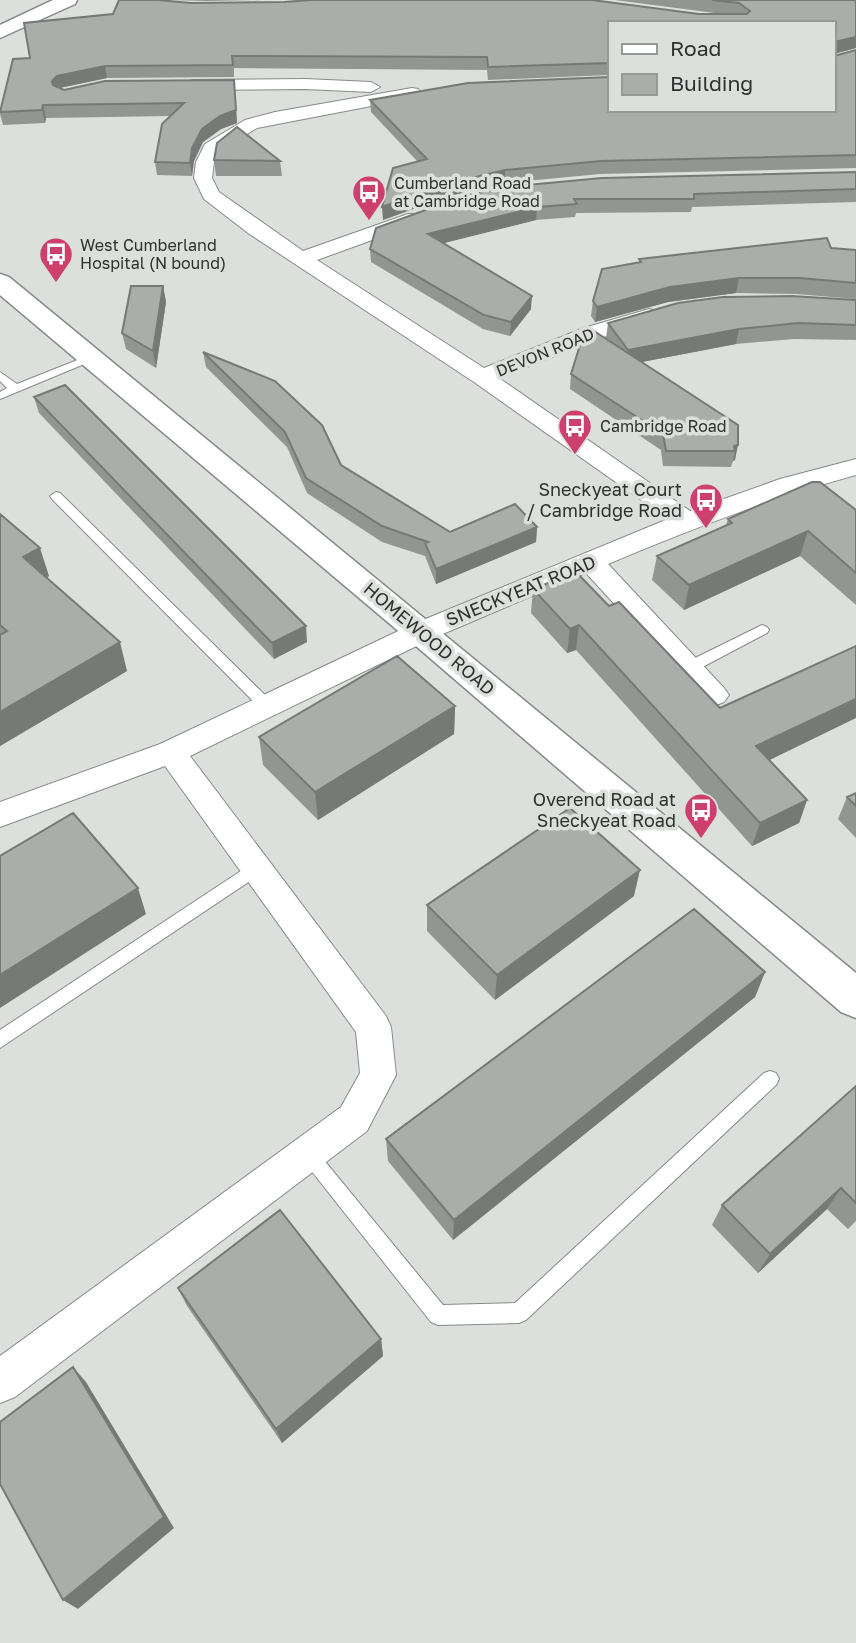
<svg xmlns="http://www.w3.org/2000/svg" width="856" height="1643" viewBox="0 0 856 1643" font-family="'Golos Text',sans-serif">
<style>
.lines{fill:none;stroke-linecap:round;stroke-linejoin:round}
.service-casing{stroke:#878b88;stroke-width:2}
.minor-casing{stroke:#878b88;stroke-width:2}
.tertiary-casing{stroke:#878b88;stroke-width:3}
.service{fill:#fff;fill-rule:evenodd}
.minor{fill:#fff;fill-rule:evenodd}
.tertiary{fill:#fff;fill-rule:evenodd}
.wall{fill:#919692}
.shaded-wall{fill:#767a77}
.building{fill:#a9aeaa;stroke:#767a77;stroke-width:2}
.labels{text-anchor:middle;stroke-width:7;stroke-linejoin:round;paint-order:stroke}
.far-poi-label{font-size:16px;fill:#2f302f;stroke:#dbe0dc;text-anchor:start}
.far-street-label{font-size:16px;fill:#2f302f;stroke:#dbe0dc}
.poi-label{font-size:18px;fill:#2f302f;stroke:#dbe0dc;text-anchor:end}
.street-label{font-size:18px;fill:#2f302f;stroke:#dbe0dc}
</style>
<rect width="100%" height="100%" fill="#dbe0dc"/>
<g class="lines">
<g class="service-casing">
<path id="service" d="M90,355l4,1v4l-94,39v-7l7,-4 -7,-7v-9l17,12z
M56,492l4,1 212,209 2,4 -2,4h-10l-210,-211 -2,-3z
M762,625l5,2 2,3 -2,3 -74,39 -5,1 -7,-5 2,-4z
M256,861l6,2 2,5 -2,5 -262,175v-18z
M770,1071l6,2 3,6 -3,6 -250,235 -7,3 -81,2 -7,-3 -133,-168 2,-6 7,-3 7,3 129,157 72,-2 249,-230z"/>
</g>
<g class="minor-casing">
<path id="minor" d="M305,79l66,3 9,5 -9,5 -66,-3 -113,1 -9,-5 9,-5z
M412,88l6,1 3,4 -3,4 -161,31 -37,23 -6,11 -2,16 7,14 84,59 105,-37h14l3,4 -3,4 -105,38 167,108 100,-40 65,-19 8,2 3,5 -3,5 -57,17 -101,40 191,133 90,-32 76,-20v16c-85,23 -167,55 -248,89l116,124 5,7 -5,7 -10,4 -10,-4 -118,-129 -155,66 -241,117 196,260 5,11 5,48 -29,56 -352,266 -15,6v-47l341,-249 19,-34 -4,-41 -191,-266 -165,61v-25l160,-58 251,-119 257,-106 -194,-137 -226,-149 -44,-34 -10,-21 2,-16 9,-18 40,-24 30,-8z"/>
</g>
<g class="tertiary-casing">
<path id="tertiary" d="M53,0h24l-2,4 -75,34v-13z
M0,274l9,3 847,696v45l-15,-6 -432,-372 -409,-345z"/>
</g>
<use href="#service" class="service"/>
<use href="#minor" class="minor"/>
<use href="#tertiary" class="tertiary"/>
</g>
<path class="wall" d="M171,0h92l-57,1z
M615,0h241v48l-22,6v2l22,-6v118l-256,6 -95,9 -56,13 -66,24 34,-59 -46,-49 -1,-12 463,10 -224,-87v52l-121,5 -1,-10 -253,-2v9l-127,1 -47,10 4,2 171,2 2,31 -16,6 -18,13 -9,19 -2,15 -35,-1 -2,-13 15,-46 -124,2 -1,5 -42,2 -3,-11v-4l30,-52 83,-44 78,-11 531,11z
M214,160l66,1 2,15h-66z
M856,172v30l-164,5 -1,5 -115,1 -1,4 -39,3 -92,23 87,66 -21,27 -27,-7 -112,-67 -1,-13 94,-53z
M831,248l25,2v49l-60,-5 -60,-1 -68,9 -73,20 -4,-6 2,-15 46,-38v-4z
M163,286l3,16 -10,66 -30,-19 -4,-16z
M856,300v40l-62,-1 -58,5 -94,18 96,63 -3,35 -2,1 -2,6 -68,-1 -2,-16 -91,-61 1,-15 37,-34 -2,-2 2,-15z
M203,352l138,113 109,67 87,-5 -1,15 -100,42 -11,-28 -43,-14 -75,-49 -20,-46 -81,-80z
M34,397l273,245 -33,17 -235,-246z
M856,510v95l-56,-49 -116,54 -32,-30 5,-24 69,-31 2,-6z
M0,514l49,62 -2,2 80,93 -127,75z
M533,589l76,17 160,154 38,40 -8,23 -47,23 -176,-196 -9,3 -36,-40z
M455,706l-1,28 -136,86 -55,-55 -4,-28z
M856,793v45l-18,-19 9,-22z
M634,896l-139,104 -68,-69v-26z
M765,972l-10,25 -302,243 -65,-79 -2,-22z
M856,1086v135l-8,8 -21,-20 -69,64 -46,-48 10,-20z
M178,1288l203,51 2,17 -101,87 -95,-137z"/>
<path class="shaded-wall" d="M856,37v11l-23,6 1,-12z
M105,66l2,12 -48,10 -4,5 -3,-12 5,-5z
M234,80l3,43 -16,6 -18,13 -9,19 -2,15 -2,-13 2,-15 10,-19z
M43,105l3,13 -1,5 -3,-13z
M505,170v13l-56,13 -66,24 -1,-13 68,-24z
M537,207l-1,13 -108,27v-13z
M739,278l-3,15 -68,9 -73,20 2,-15 73,-20z
M163,286l3,16 -10,66 -3,-17z
M532,296l-1,13 -21,27 1,-14z
M739,329l-3,15 -110,21 2,-15z
M738,445l-3,15 -2,1 2,-10 -1,-5z
M537,527l-1,15 -100,42v-15z
M808,531l-8,25 -116,54 5,-25z
M40,548l9,28 -17,9 -9,-28z
M579,625l-3,25 -9,3 3,-24z
M306,626l1,16 -33,17 -2,-16z
M120,642l7,29 -127,75v-34z
M856,699v19l-107,52 7,-24z
M455,706l-1,28 -136,86 -3,-28z
M807,800l-8,23 -47,23 8,-23z
M640,870l-6,26 -139,104 2,-25z
M138,888l8,26 -146,94v-33z
M765,972l-10,25 -302,243 1,-20z
M841,1188l-14,21 -69,64 12,-19z
M381,1339l2,17 -101,87 -6,-14z
M73,1367l13,15 88,146 -96,81 -15,-9z"/>
<path class="building" d="M119,0h39l33,3 93,-1 27,-2h281l107,14h48l3,-3 -11,-8 -27,-3h144v37l-22,5v14l22,-6v105l-255,6 -96,9 -55,13 -68,24 11,-39 34,-9 -57,-59 98,-17 141,-6v33h224v-87h-224v40l-121,4 -1,-10 -255,-1 1,9 -128,1 -48,10 -5,5 1,4 11,5 41,-9 129,-1 2,30 -16,6 -18,13 -10,19 -2,15 -35,-1 7,-38 22,-21 -141,2 -1,5 -42,2 13,-53 17,-1 -6,-35 89,-9z
M237,127l43,34 -66,-1 3,-17z
M856,172v17l-162,5v5h-120l3,5 -40,3 -109,27 104,62 -21,26 -27,-7 -114,-66 6,-21 88,-32 42,-9 96,-9z
M827,238l4,10 25,2v33l-56,-5h-61l-69,9 -73,20 -4,-6 9,-32 39,-7 -2,-3z
M131,286h32l-10,65 -31,-18z
M792,296l64,4v25l-58,-2 -59,6 -111,21 -20,-27 70,-20 45,-6z
M591,329l147,96v20l-4,1 1,5h-69l-3,-17 -92,-60 13,-42z
M203,352l72,29 47,44 19,40 109,67 65,-28 22,23 -101,42 -11,-26 3,-1 -46,-16 -76,-48 -21,-46z
M65,385l241,241 -34,17 -238,-246z
M812,482h8l36,28v63l-48,-42 -119,54 -32,-29 75,-33 -4,-4z
M0,514l40,34 -17,9 97,85 -120,70v-77l7,-4 -7,-6z
M576,572l33,34 10,-4 101,106 136,-62v53l-100,47 51,54 -47,23 -181,-198 -9,4 -37,-40z
M397,656l58,50 -140,86 -56,-55z
M856,793v13l-9,-9z
M570,808l70,62 -143,105 -70,-70z
M73,813l65,75 -138,87v-119z
M694,909l71,63 -311,248 -68,-81z
M856,1086v117l-15,-15 -71,66 -48,-49z
M280,1210l101,129 -105,90 -98,-141z
M73,1367l91,150 -101,83 -63,-116v-62z"/>
<defs>
<g id="bus-pin" transform="scale(1.75)"><path d="M0 17L-7.5 6A9.5 9.5 0 1 1 7.5 6Z" fill="#cd406e" stroke="#dbe0dc"/><path d="M-5-6H5V4H4V6H2V4H-2V6H-4V4H-5ZM-3.5-4V0h7V-4ZM-3.5 1.2v1.5H-2V1.2ZM2 1.2v1.5H3.5V1.2Z" fill="#fff"/></g>
</defs>
<g fill-rule="evenodd">
<use href="#bus-pin" x="369" y="192"/>
<use href="#bus-pin" x="56" y="254"/>
<use href="#bus-pin" x="575" y="426"/>
<use href="#bus-pin" x="706" y="500"/>
<use href="#bus-pin" x="701" y="810"/>
</g>
<g class="labels">
<g class="far-poi-label">
<text x="394" y="189">Cumberland Road<tspan x="394" dy="18">at Cambridge Road</tspan></text>
<text x="80" y="251">West Cumberland<tspan x="80" dy="18">Hospital (N bound)</tspan></text>
<text x="600" y="432">Cambridge Road</text>
</g>
<g class="far-street-label">
<text transform="translate(545 352) rotate(-22)" y="6">DEVON ROAD</text>
</g>
<g class="poi-label">
<text x="682" y="496">Sneckyeat Court<tspan x="682" dy="21">/ Cambridge Road</tspan></text>
<text x="676" y="806">Overend Road at<tspan x="676" dy="21">Sneckyeat Road</tspan></text>
</g>
<g class="street-label">
<text transform="translate(521 591) rotate(-22)" y="6">SNECKYEAT ROAD</text>
<text transform="translate(429 639) rotate(40)" y="6">HOMEWOOD ROAD</text>
</g>
</g>
<rect x="608" y="21" width="228" height="91" fill="#dbe0dc" stroke="#969a97" stroke-width="2"/>
<rect x="622" y="44" width="35" height="10" fill="#ffffff" stroke="#969a97" stroke-width="2"/>
<text x="670" y="56" font-size="21" fill="#2f302f">Road</text>
<rect x="622" y="74" width="35" height="21" fill="#a9aeaa" stroke="#969a97" stroke-width="2"/>
<text x="670" y="91" font-size="21" fill="#2f302f">Building</text>
</svg>
